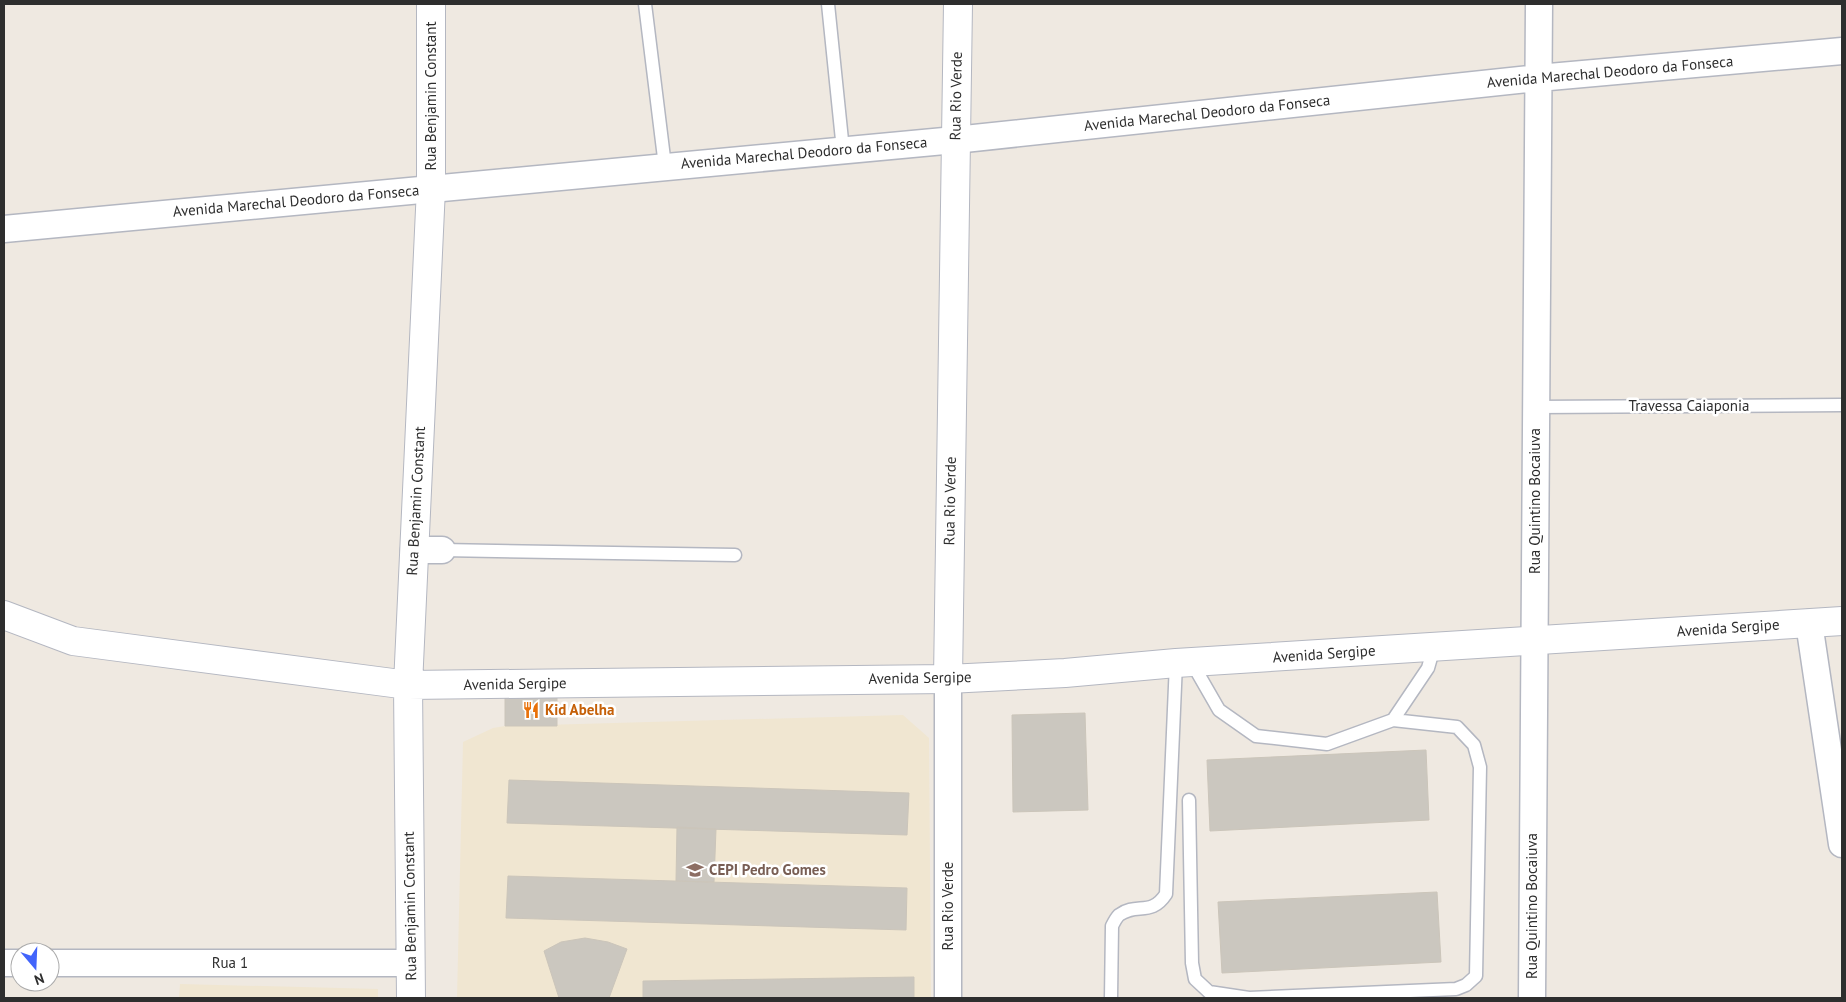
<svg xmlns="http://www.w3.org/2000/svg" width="1846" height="1002" viewBox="0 0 1846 1002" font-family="'PT Sans',sans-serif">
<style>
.education{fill:#f0e6d1}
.building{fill:#cbc7bf;stroke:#cbc5ba}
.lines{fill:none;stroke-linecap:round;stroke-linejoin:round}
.lane-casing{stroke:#b4b7c1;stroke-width:15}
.street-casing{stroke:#b4b7c1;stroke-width:29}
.secondary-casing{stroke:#b4b7c1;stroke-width:30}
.lane{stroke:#fff;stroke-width:12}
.street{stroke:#fff;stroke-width:26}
.secondary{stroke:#fff;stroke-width:28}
.labels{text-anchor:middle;stroke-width:5;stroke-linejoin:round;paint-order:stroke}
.street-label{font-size:15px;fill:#2e2e2e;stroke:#fff}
.food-label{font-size:15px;font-weight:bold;fill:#c56008;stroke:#fff;text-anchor:start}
.education-label{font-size:15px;font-weight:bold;fill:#785e54;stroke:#fff;text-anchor:start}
</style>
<rect width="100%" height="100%" fill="#efe9e1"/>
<path class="education" d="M903,715l26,23 2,260h-474l6,-256 30,-14 12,-2z
M180,984l198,5v9h-199z"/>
<path class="building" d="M557,694v32h-52v-31z
M1085,713l3,97 -75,2 -1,-97z
M1426,750l3,70 -219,11 -3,-71z
M509,780l400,13 -2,42 -400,-12z
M677,827l39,2 -2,53 -38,-1z
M508,876l399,12 -1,42 -400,-12z
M1437,892l4,70 -219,11 -4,-71z
M585,938l23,4 19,7 -18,49h-50l-15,-47 17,-9z
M914,977v21h-271v-17z"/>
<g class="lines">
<g class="lane-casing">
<path id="lane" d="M645,4l20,162
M828,4l15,146
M1536,407l306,-2
M442,550l293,5
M1192,663l27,47 37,26 71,8 66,-24 35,-52 6,-21
M1189,800l3,163 3,16 14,13 40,6 207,-9 10,-4 10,-9 4,-209 -6,-22 -17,-18 -64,-7
M1111,998l1,-72c2,-4 4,-8 7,-11 18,-13 32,2 47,-21l10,-231"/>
</g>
<g class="street-casing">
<path id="street" d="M4,229l951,-89 583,-62 304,-27
M414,550h28
M1809,623l33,221
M948,679v319
M4,963h16
M50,963h360
M1532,998l7,-994"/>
</g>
<g class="secondary-casing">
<path id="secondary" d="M4,615l69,26 335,44 540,-6 117,-6 111,-10 666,-42
M948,679l10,-675
M411,998l-3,-313 23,-497v-184"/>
</g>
<use href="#lane" class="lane"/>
<use href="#street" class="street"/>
<use href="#secondary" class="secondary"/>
</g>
<defs>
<g id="restaurant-bare" transform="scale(1.35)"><path d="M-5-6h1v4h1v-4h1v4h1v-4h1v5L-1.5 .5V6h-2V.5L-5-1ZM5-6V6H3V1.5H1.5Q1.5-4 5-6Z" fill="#e8710a" stroke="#fff" stroke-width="2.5" paint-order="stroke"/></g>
<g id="school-bare" transform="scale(1.35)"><path d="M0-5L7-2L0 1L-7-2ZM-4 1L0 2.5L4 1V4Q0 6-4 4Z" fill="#8d6e63" stroke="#fff" stroke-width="2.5" paint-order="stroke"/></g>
</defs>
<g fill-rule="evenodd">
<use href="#restaurant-bare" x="531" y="710"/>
<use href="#school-bare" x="695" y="870"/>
</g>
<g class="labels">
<g class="street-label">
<text transform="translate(1610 72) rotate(-5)" y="5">Avenida Marechal Deodoro da Fonseca</text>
<text transform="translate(431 96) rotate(-90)" y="5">Rua Benjamin Constant</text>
<text transform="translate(956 96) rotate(-89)" y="5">Rua Rio Verde</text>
<text transform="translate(1207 113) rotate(-6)" y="5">Avenida Marechal Deodoro da Fonseca</text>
<text transform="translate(804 153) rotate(-5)" y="5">Avenida Marechal Deodoro da Fonseca</text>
<text transform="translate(296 201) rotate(-5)" y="5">Avenida Marechal Deodoro da Fonseca</text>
<text x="1689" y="411">Travessa Caiaponia</text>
<text transform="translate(416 501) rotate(-87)" y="5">Rua Benjamin Constant</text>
<text transform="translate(950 501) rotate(-89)" y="5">Rua Rio Verde</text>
<text transform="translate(1535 501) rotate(-90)" y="5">Rua Quintino Bocaiuva</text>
<text transform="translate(1728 628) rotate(-4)" y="5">Avenida Sergipe</text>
<text transform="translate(1324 654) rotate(-4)" y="5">Avenida Sergipe</text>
<text transform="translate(920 678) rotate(-1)" y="5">Avenida Sergipe</text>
<text transform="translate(515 684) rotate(-1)" y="5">Avenida Sergipe</text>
<text transform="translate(410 906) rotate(-91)" y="5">Rua Benjamin Constant</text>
<text transform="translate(948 906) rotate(-90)" y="5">Rua Rio Verde</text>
<text transform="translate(1532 906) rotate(-90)" y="5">Rua Quintino Bocaiuva</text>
<text x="230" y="968">Rua 1</text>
</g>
<g class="food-label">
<text x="545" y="715">Kid Abelha</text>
</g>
<g class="education-label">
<text x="709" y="875">CEPI Pedro Gomes</text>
</g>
</g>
<rect width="1846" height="1002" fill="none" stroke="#2e2e2e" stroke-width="10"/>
<g transform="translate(35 967) rotate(161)"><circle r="24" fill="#ffffff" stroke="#ababab"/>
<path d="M0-4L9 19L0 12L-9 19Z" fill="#4264fb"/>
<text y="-8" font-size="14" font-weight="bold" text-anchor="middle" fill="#2e2e2e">N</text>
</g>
</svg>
